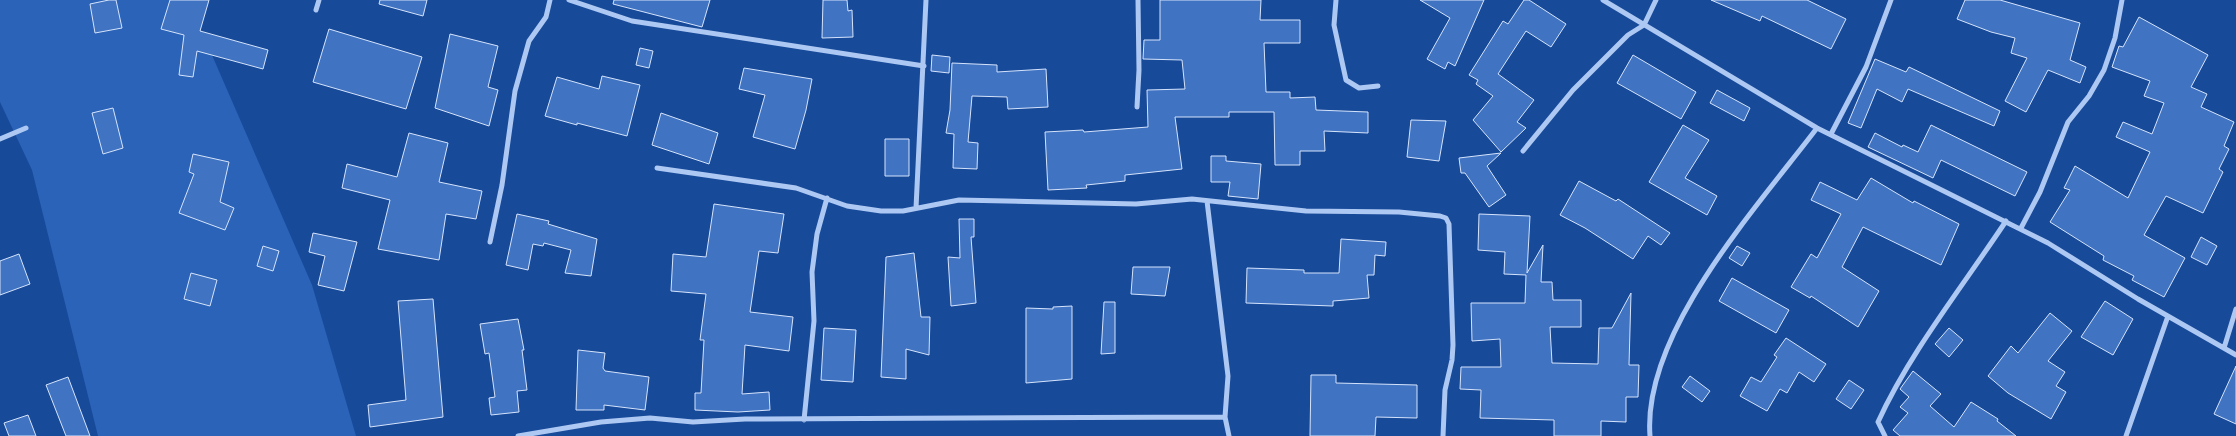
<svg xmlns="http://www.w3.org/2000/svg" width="2236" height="436" viewBox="0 0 2236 436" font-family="'Roboto Condensed',sans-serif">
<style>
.green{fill:#2b63b8}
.building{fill:#4073c1;stroke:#d5e4fc}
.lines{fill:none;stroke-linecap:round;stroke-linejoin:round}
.street{stroke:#adc8f2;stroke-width:5}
</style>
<rect width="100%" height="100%" fill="#184a9a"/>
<path class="green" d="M0,0h188l124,285 44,151h-258l-66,-266 -32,-68z"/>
<path class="building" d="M109,0h7l6,28 -27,5 -5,-29z
M170,0h39l-9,31 68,19 -5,19 -66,-18 -4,26 -14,-2 5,-40 -23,-6z
M380,0h47l-4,16 -44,-12z
M614,0h96l-8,27 -89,-23z
M823,0h24l1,11 4,-1 1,27 -31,1z
M1160,0h101l-1,20h40v23h-36l2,49h24v6l25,-1 1,13 52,2v21l-44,-2 1,20h-25v14h-25l-1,-53h-45v5h-54l7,52 -57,6v6l-39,4 1,3 -39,2 -3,-58 38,-2 1,2 64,-5 -1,-37 38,-1 -3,-29 -39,-1 1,-19h16z
M1420,0h64l-29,66 -7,-4 -3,7 -18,-10 23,-41z
M1524,0h5l37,24 -15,23 -25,-16 -28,43 36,26 -17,22 9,6 -25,24 -28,-32 20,-24 -17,-12 2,-4 -9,-5 34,-54 5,3z
M1711,0h96l39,19 -15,30 -69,-33 -2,5z
M1965,0h35l80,23 -10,37 16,7 -6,16 -32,-13 -22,42 -21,-11 22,-43 -16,-5 4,-15 -24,-6 -34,-13z
M2139,17l69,38 -17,32 16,7 -6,13 33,15 -10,24 5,3 -10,20 4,3 -20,41 -37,-17 -22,39 41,23 -21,39 -32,-17 2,-4 -31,-16 1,-4 -54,-34 20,-32 -6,-2 11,-22 53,32 22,-46 -34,-15 7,-15 29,12 12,-31 -20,-7 6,-15 -38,-14 7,-21 4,1z
M329,29l93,28 -16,52 -93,-27z
M450,34l48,12 -10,41 10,3 -9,36 -54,-18z
M640,48l13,3 -4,17 -13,-3z
M932,55l18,2 -1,16 -18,-2z
M1633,55l63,37 -15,27 -64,-36z
M1875,59l31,13 3,-5 91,44 -6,15 -86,-37 -6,13 -25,-13 -16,39 -13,-5z
M952,63l45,2v7l49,-3 2,38 -40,2 -1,-12 -35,-1 -4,46 10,1 -1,26 -24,-1 1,-34 -8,-1 4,-23z
M744,68l68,11 -6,31 -11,39 -42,-12 12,-42 -26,-6z
M602,76l38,9 -13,51 -50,-13v2l-32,-9 12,-39 42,12z
M1717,90l33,18 -6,13 -34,-18z
M113,108l10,40 -20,6 -11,-41z
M661,113l57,20 -9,31 -57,-19z
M1411,120l35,1 -7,40 -32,-4z
M1683,125l26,15 -24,38 32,18 -10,19 -58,-33z
M1931,125l96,47 -12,24 -74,-36 -8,18 -65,-31 7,-14 27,14 1,-2 15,7z
M409,133l39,10 -9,39 43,9 -6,28 -30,-5 -7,46 -61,-11 12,-49 -48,-12 5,-24 50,13z
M885,139h24v37h-24z
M1501,153l-14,13 19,29 -17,12 -24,-34h-4l-2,-15z
M193,154l36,8 -9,40 14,6 -9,22 -46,-17 15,-39 -5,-2z
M1211,156h15v5l35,3 -3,35 -30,-3 2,-14h-19z
M1871,178l42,25 1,-2 45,23 -18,41 -78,-38 -21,40 37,24 -21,36 -47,-31 -1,2 -19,-11 20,-33 6,4 24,-44 -30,-14 9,-18 37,18z
M1579,181l37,20 2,-2 52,34 -9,12 -13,-9 -15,23 -48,-31 -25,-13z
M714,204l70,10 -6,39 -19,-2 -9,61 43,5 -4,34 -44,-6 -3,49 27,-2 1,18 -32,2 -43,-2v-17h6l3,-53h-4l6,-46 -35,-3 2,-37 33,3z
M517,214l32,7 -1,3 49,15 -6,37 -26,-3 6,-23 -27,-7 -1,3 -10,-2 -5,26 -22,-5z
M1479,214l51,2 -3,57 16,-28 -2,37h11l1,18h28v27h-31l2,36 46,1 1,-36h13l19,-35 -2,72h10l-1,32h-12v25l-25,-1v15h-47v-16l-74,-2 1,-28 -21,-1 1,-22h40l-1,-28 -28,2 -1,-38h54l1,-28 -22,-1 1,-22 -27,-2z
M959,219h15v18h-3l5,66 -25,3 -3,-49 12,1z
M313,233l44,9 -13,49 -26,-6 7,-29 -16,-4z
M2201,237l16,9 -10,19 -16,-8z
M1341,239l45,3 -1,14 -10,-1 -1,20h-7l2,23 -36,3v5l-87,-3 1,-35 57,2v3h35z
M263,246l16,5 -6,20 -16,-5z
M1737,246l13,7 -8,13 -13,-8z
M914,253l7,64h9l-1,38 -23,-6v30l-25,-2 5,-120z
M19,254l11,30 -30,11v-34z
M1133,267h37l-5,29 -34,-2z
M191,273l26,7 -7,26 -26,-7z
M1732,278l57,32 -13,23 -57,-32z
M433,299l10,118 -73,10 -2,-22 38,-5 -8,-99z
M2105,301l28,18 -20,36 -32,-18z
M1104,302h11v51l-14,1z
M1072,306v73l-46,4v-75l27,1v-2z
M2050,313l22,18 -24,30 17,11 -9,14 10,6 -15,27 -43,-26 -20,-17 23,-30 7,7z
M518,319l6,31h-2l5,40 -10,1 2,21 -28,3 -2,-17 6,-1 -6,-44 -4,1 -5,-30z
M824,328l32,2 -3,52 -32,-2z
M1949,328l14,12 -14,17 -14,-13z
M1786,338l40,26 -12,18 -15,-10 -12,21 -7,-4 -13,22 -27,-15 11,-19 10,5 16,-25 -3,-2z
M578,350l27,3 -2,15 2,3 44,6 -4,33 -41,-5v5h-28z
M2236,366v58l-22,-10z
M1913,371l28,23 -11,12 24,21 17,-25 27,17 -1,2 19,15h-116l-7,-6 15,-17 -8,-6 9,-10 -9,-8z
M1311,375h25v8l81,2v33l-41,-1 -1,19h-65z
M1690,376l20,15 -8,11 -20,-15z
M68,377l22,59h-24l-20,-51z
M1849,380l15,10 -13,19 -15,-10z
M28,415l8,21h-27l-5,-13z"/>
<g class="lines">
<path class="street" d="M569,0l63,21 292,45
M1336,0l-2,25 12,55 13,8 19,-2
M1603,0l214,128 231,115 90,56 98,56
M316,10l3,-10
M1137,107l2,-37 -1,-70
M1831,134l35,-67 25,-67
M0,139l26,-11
M1523,151l50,-61 55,-55 16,-10 12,-25
M657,168l139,20 51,18 34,5h22l56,-11 177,4 56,-5 114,12 93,1 41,4 6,2 3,6 4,121 -1,15 -7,30 -2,46
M1207,201l21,175 -3,41 4,19
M916,208l10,-208
M2021,228l19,-36 28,-70 21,-26 15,-26 11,-32 7,-38
M490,242l12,-57 13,-94 14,-50 17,-24 4,-17
M2224,348l12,-39
M804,420l10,-99 -2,-49 5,-38 10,-36
M518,436l83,-14 49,-4 43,4 52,-3 480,-2
M1650,436c-8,-103 107,-229 167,-308
M1885,436l-7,-14c32,-70 85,-136 128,-201
M2126,436l42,-120"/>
</g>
</svg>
